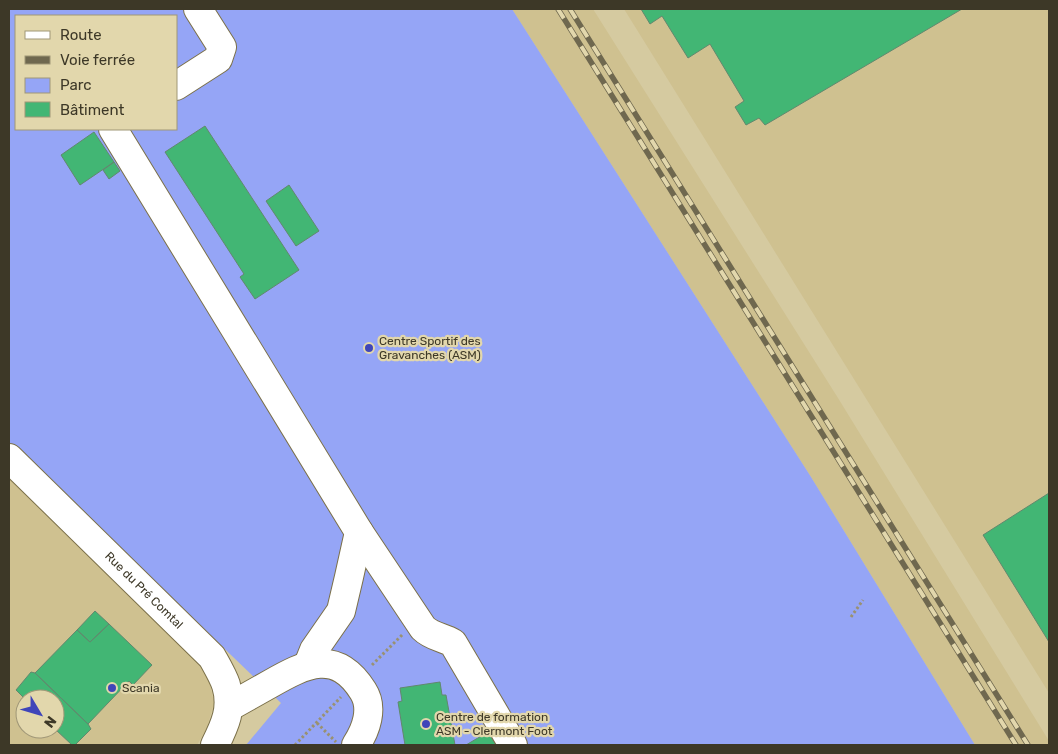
<svg xmlns="http://www.w3.org/2000/svg" width="1058" height="754" viewBox="0 0 1058 754" font-family="Rubik,sans-serif">
<style>
.built{fill:#cfc190;fill-rule:evenodd}
.green{fill:#95a5f6;fill-rule:evenodd}
.building{fill:#42b674;stroke:#62886e}
.lines{fill:none;stroke-linecap:round;stroke-linejoin:round}
.minor-casing{stroke:#7b7049;stroke-width:30}
.path{stroke:#999171;stroke-width:3;stroke-dasharray:2.5 2.5;stroke-linecap:butt}
.minor{stroke:#fff;stroke-width:28}
.rail-casing{stroke:#6f684f;stroke-width:5.5}
.rail{stroke:#e2d7ac;stroke-width:4;stroke-dasharray:11;stroke-linecap:butt}
.poi-dot{fill:#3f45b9;stroke:#e2d7ac;stroke-width:2}
.labels{text-anchor:middle;stroke-width:4.5;stroke-linejoin:round;paint-order:stroke}
.poi-label{font-size:12px;fill:#3d3827;stroke:#e2d7ac;text-anchor:start}
.street-label{font-size:12px;fill:#3d3827;stroke:#e2d7ac}
</style>
<rect width="100%" height="100%" fill="#d5caa0"/>
<path class="built" d="M512,9h81l245,389 211,343v4h-74l-164,-268z
M624,9h425v684z
M9,475l194,188 7,21 4,19 -7,25 -10,17h-188zM25,699h30v30h-30z"/>
<path class="green" d="M9,9h503l299,468 164,268h-729l35,-42 -272,-261zM16,16h160v113h-160z"/>
<path class="building" d="M641,9h321l-197,116 -6,-7 -13,7 -11,-18 9,-6 -34,-57 -22,14 -26,-42 -12,8z
M205,126l94,144 -44,29 -15,-22 4,-3 -79,-122z
M94,132l20,30 -34,23 -19,-30z
M114,162l6,9 -11,8 -6,-9z
M289,185l30,46 -23,15 -30,-45z
M1049,493v149l-66,-107z
M95,611l14,13 -19,18 -13,-12z
M109,624l43,41 -19,20 -4,-4 -41,43 -53,-51 42,-43 13,12z
M31,672l4,1 53,51 3,5 -16,16h-3l-17,-16v-30h-30l-9,-9z
M440,682l2,13h4l9,50h-50l-7,-43 4,-1 -2,-13z
M488,732l8,13h-30z"/>
<g class="lines">
<g class="minor-casing">
<g id="minor">
<path d="M176,86l42,-27 4,-12 -24,-38"/>
<path d="M113,129l246,403 64,96c9,9 20,9 30,15l60,102"/>
<path id="s1" d="M9,458l203,199c5,9 11,19 14,28 7,23 -1,40 -11,60"/>
<path d="M308,665l6,-15 27,-39 8,-34 10,-45"/>
<path d="M229,707c14,-8 27,-15 41,-23 35,-20 66,-36 93,7 11,17 3,39 -7,54"/>
</g>
</g>
<path class="path" d="M851,617l12,-17
M372,665l31,-31
M317,723l19,19
M295,745l46,-48"/>
<use href="#minor" class="minor"/>
<g class="rail-casing">
<path id="rail" d="M558,9l458,736
M570,9l458,736"/>
</g>
<use href="#rail" class="rail"/>
</g>
<g class="poi-dot">
<circle cx="369" cy="348" r="5"/>
<circle cx="112" cy="688" r="5"/>
<circle cx="426" cy="724" r="5"/>
</g>
<g class="labels">
<g class="poi-label">
<text x="379" y="345">Centre Sportif des<tspan x="379" dy="14">Gravanches (ASM)</tspan></text>
<text x="122" y="692">Scania</text>
<text x="436" y="721">Centre de formation<tspan x="436" dy="14">ASM - Clermont Foot</tspan></text>
</g>
<g class="street-label">
<text dy="4" stroke="none"><textPath href="#s1" startOffset="189">Rue du Pré Comtal</textPath></text>
</g>
</g>
<rect width="1058" height="754" fill="none" stroke="#3d3827" stroke-width="20"/>
<rect x="15" y="15" width="162" height="115" fill="#e2d7ac" stroke="#a09777"/>
<rect x="25" y="31" width="25" height="8" fill="#ffffff" stroke="#a09777"/>
<text x="60" y="40" font-size="15" fill="#3d3827">Route</text>
<rect x="25" y="56" width="25" height="8" fill="#6f684f" stroke="#a09777"/>
<text x="60" y="65" font-size="15" fill="#3d3827">Voie ferrée</text>
<rect x="25" y="78" width="25" height="15" fill="#95a5f6" stroke="#a09777"/>
<text x="60" y="90" font-size="15" fill="#3d3827">Parc</text>
<rect x="25" y="102" width="25" height="15" fill="#42b674" stroke="#a09777"/>
<text x="60" y="115" font-size="15" fill="#3d3827">Bâtiment</text>
<g transform="translate(40 714) rotate(128)"><circle r="24" fill="#e2d7ac" stroke="#a09777"/>
<path d="M0-4L9 19L0 12L-9 19Z" fill="#3f45b9"/>
<text y="-8" font-size="14" font-weight="bold" text-anchor="middle" fill="#3d3827">N</text>
</g>
</svg>
